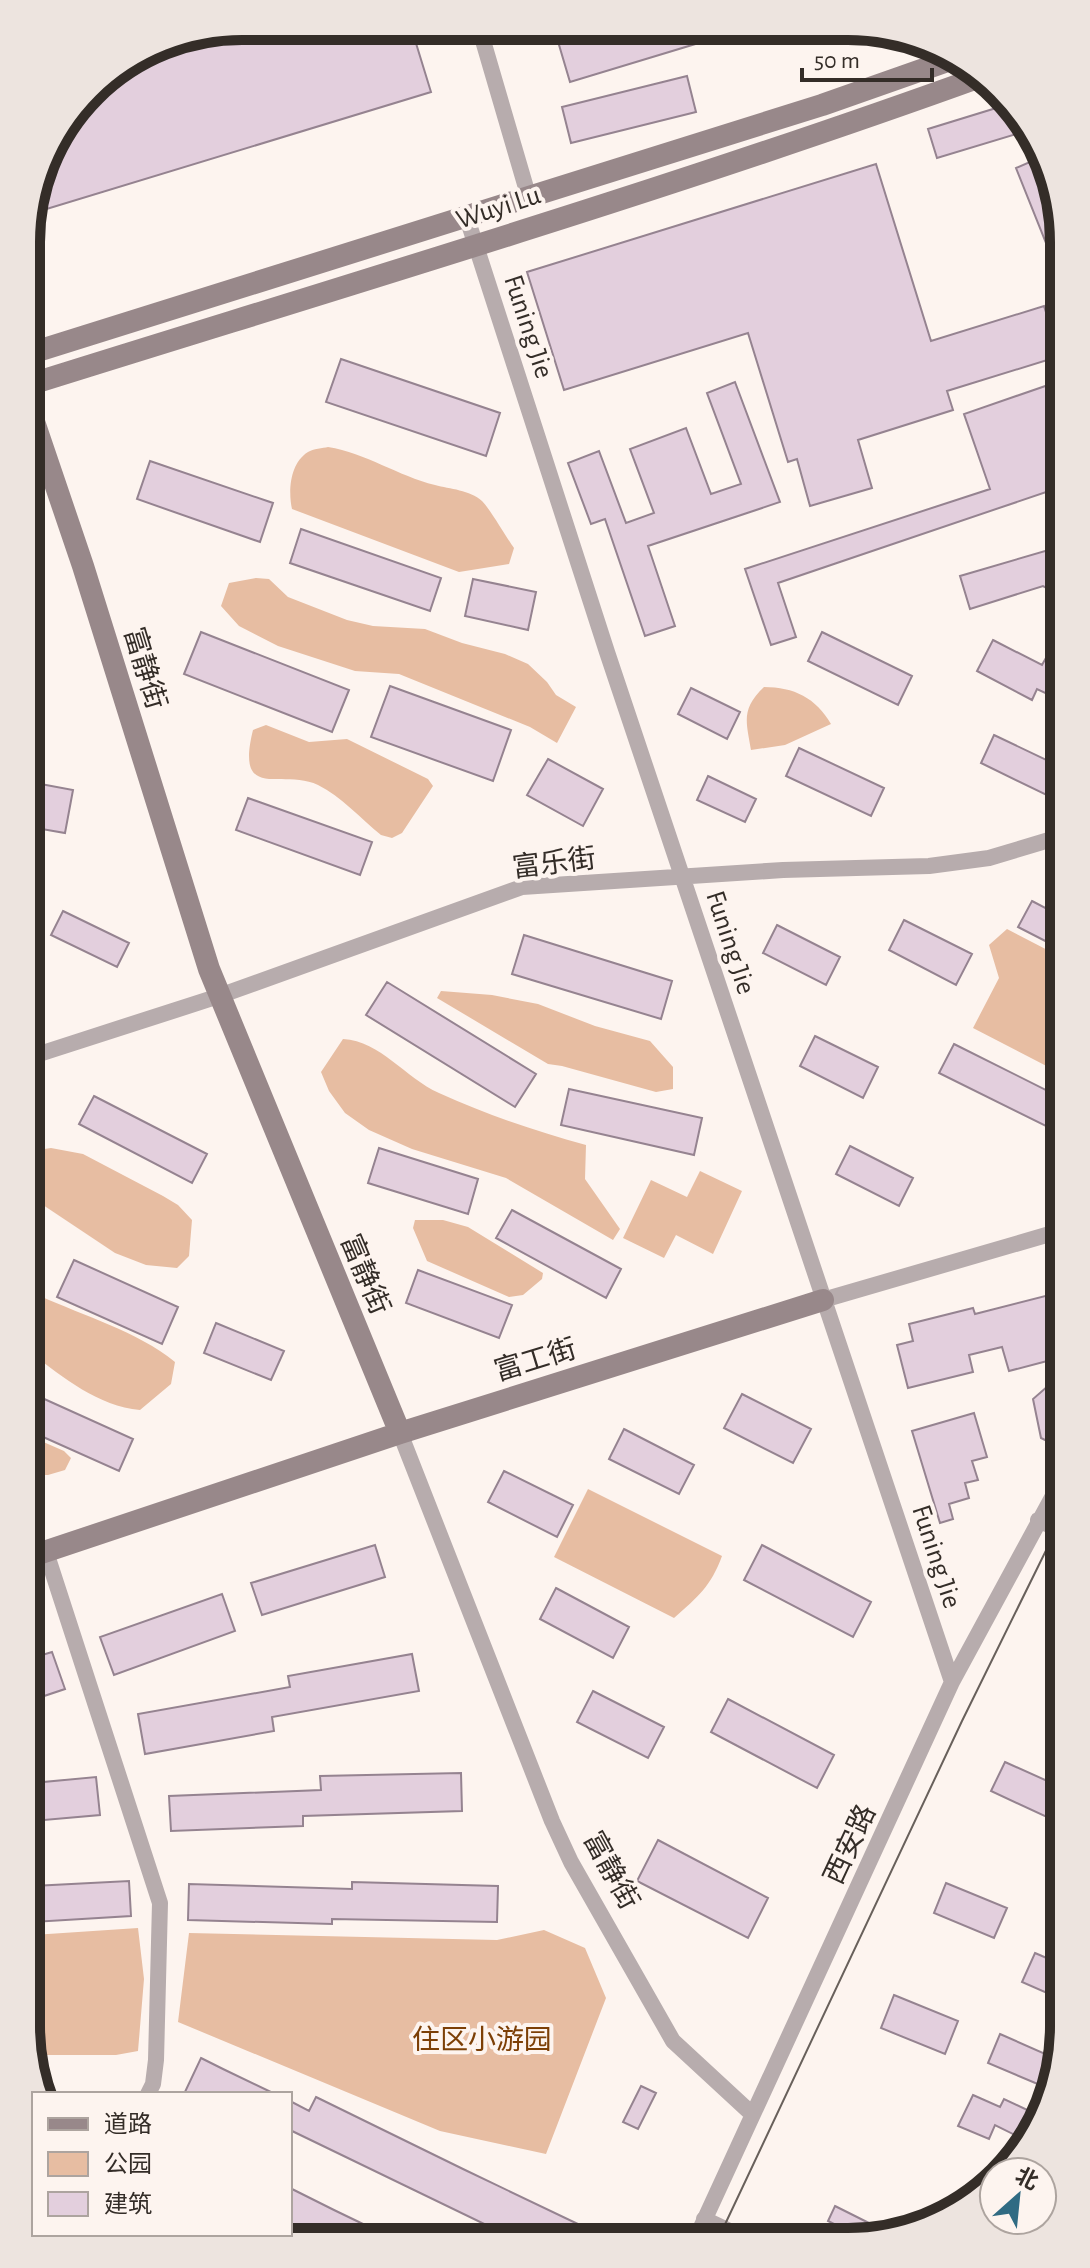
<svg xmlns="http://www.w3.org/2000/svg" width="1090" height="2268" viewBox="0 0 1090 2268" font-family="'Alegreya Sans','Noto Sans SC',sans-serif">
<style>
.green{fill:#e7bda2}
.building{fill:#e3cfdd;stroke:#958390;stroke-width:2}
.lines{fill:none;stroke-linecap:round;stroke-linejoin:round}
.street{stroke:#b7acad;stroke-width:16}
.secondary{stroke:#98888a;stroke-width:22}
.tram{stroke:#68605b;stroke-width:2}
.labels{text-anchor:middle;stroke-width:8;stroke-linejoin:round;paint-order:stroke}
.street-label{font-size:28px;fill:#342d28;stroke:#fdf4ef}
.park-label{font-size:28px;fill:#7c3f06;stroke:#fdf4ef}
.rim{fill:none;stroke:#342d28;stroke-width:10}
</style>
<rect width="100%" height="100%" fill="#fdf4ef"/>
<path class="green" d="M328,447c38,6 70,29 107,38 15,4 35,5 47,16 8,8 24,36 32,47l-5,16 -50,8 -167,-63c-4,-18 -2,-46 16,-57 5,-3 15,-4 20,-5z
M256,578l13,1 19,18 59,23 26,6 52,3 37,14 43,11 23,10 19,18 9,13 20,12 -19,36 -27,-16 -131,-53 -44,-3 -77,-25 -39,-20 -18,-20 8,-23z
M764,687c30,0 52,11 67,37l-46,21 -34,5c-5,-29 -10,-41 13,-63z
M266,725l43,17 38,-3 81,40 5,7 -31,47 -10,5 -11,-3c-20,-16 -40,-39 -63,-50 -36,-17 -83,18 -65,-55z
M1007,929l52,27 1,117 -87,-45 26,-50 -10,-33z
M441,991l51,4 46,9 57,22 55,15 23,26v22l-17,3 -94,-26 -14,-2 -111,-66z
M343,1039c38,2 62,39 96,54 48,22 97,38 147,52l-1,34 35,50 -7,11 -107,-62 -94,-29 -43,-19 -24,-17 -16,-22 -8,-19z
M51,1148l32,6 80,42 15,9 14,15 -3,36 -12,12 -31,-3 -31,-12 -84,-56v-46z
M700,1171l42,20 -29,63 -37,-19 -12,23 -41,-20 28,-58 36,17z
M415,1220h28l25,7 75,46 -1,6 -19,16 -14,2 -82,-36 -14,-33z
M40,1296c44,20 97,35 135,66l-4,22 -31,26c-42,-4 -76,-32 -109,-57v-37z
M32,1437l32,14 7,7 -6,12 -17,5h-16z
M588,1489l134,67c-11,30 -24,41 -48,62l-120,-61z
M138,1928l6,51 -6,72 -22,4h-83v-120z
M544,1930l41,18 21,50 -60,156 -106,-23 -262,-109 11,-89 308,7z"/>
<path class="building" d="M242,26l169,1 20,65 -391,119 -6,-18 14,-47 51,-66 61,-38z
M554,28l180,1 1,3 -165,50z
M687,76l9,36 -125,31 -9,-36z
M1006,105l17,27 -86,26 -9,-29z
M1039,158l18,28 -1,82 -40,-100z
M876,164l55,177 113,-35 13,41v10l-110,34 6,19 -95,30 14,48 -62,18 -13,-47 -9,3 -40,-129 -184,57 -37,-118z
M341,359l159,54 -14,43 -160,-54z
M735,382l45,120 -132,44 27,80 -30,10 -40,-117 -14,5 -23,-61 31,-12 27,72 28,-10 -24,-64 56,-21 25,66 30,-10 -34,-91z
M1057,382l1,106 -280,95 18,54 -25,8 -26,-76 245,-80 -26,-75z
M150,461l123,42 -13,39 -123,-43z
M301,529l140,49 -11,33 -140,-48z
M1045,551l13,6v37l-15,-8 -73,23 -10,-33z
M473,579l63,13 -8,38 -63,-14z
M201,632l148,58 -17,42 -148,-58z
M822,632l90,44 -14,29 -90,-44z
M993,640l49,25 5,-9 11,5v38l-21,-10 -5,11 -55,-29z
M390,686l121,44 -18,51 -122,-44z
M691,688l49,24 -13,27 -49,-25z
M994,735l65,31v35l-78,-38z
M799,748l85,40 -13,28 -85,-40z
M548,759l55,30 -20,37 -56,-31z
M708,776l48,23 -11,23 -48,-22z
M30,782l43,8 -8,43 -35,-6z
M248,798l124,44 -12,33 -124,-45z
M1032,901l27,14v33l-41,-21z
M63,911l66,32 -12,24 -66,-32z
M904,920l68,34 -16,31 -67,-35z
M777,925l63,32 -14,28 -63,-32z
M524,935l148,46 -11,38 -149,-45z
M387,982l149,92 -21,33 -149,-92z
M815,1036l63,31 -15,31 -63,-32z
M954,1044l106,53v36l-121,-60z
M569,1089l133,29 -8,37 -133,-30z
M94,1096l113,58 -15,29 -113,-59z
M850,1146l63,32 -14,28 -63,-32z
M379,1148l99,31 -10,35 -100,-31z
M512,1210l109,59 -15,29 -110,-60z
M74,1260l104,47 -16,37 -105,-47z
M418,1270l94,35 -13,33 -93,-35z
M1061,1292v49l-14,4 4,15 -42,11 -7,-24 -33,8 4,17 -65,16 -11,-43 16,-4 -4,-17 64,-16 2,6z
M216,1323l68,28 -13,29 -67,-27z
M1056,1379l2,5 3,-1v54l-6,8 -14,-7 -8,-39z
M31,1393l102,46 -14,32 -87,-39z
M742,1394l69,35 -18,34 -69,-35z
M974,1413l13,44 -15,4 6,19 -13,3 4,15 -20,6 4,15 -13,4 -28,-92z
M624,1429l70,36 -15,29 -70,-35z
M504,1471l69,34 -16,32 -69,-35z
M375,1545l10,32 -123,38 -11,-32z
M762,1545l109,57 -18,35 -109,-57z
M556,1588l73,39 -16,31 -73,-39z
M222,1594l13,37 -121,44 -14,-38z
M52,1652l13,37 -33,11v-42z
M412,1654l7,37 -147,26 2,14 -129,23 -7,-40 152,-27 -2,-11z
M593,1691l71,36 -16,31 -71,-36z
M728,1699l106,56 -17,33 -106,-56z
M1005,1762l58,26 -14,30 -58,-27z
M461,1773l1,38 -159,5v10l-132,5 -2,-35 152,-6 -1,-14z
M96,1777l4,38 -67,6v-38z
M658,1840l110,58 -20,40 -111,-57z
M129,1881l2,35 -98,6v-36z
M352,1882l146,4 -1,36 -165,-3v5l-144,-4 1,-36 163,5z
M946,1883l61,25 -13,30 -60,-25z
M1035,1953l28,12v35l-41,-18z
M894,1995l64,26 -13,33 -64,-26z
M1000,2034l59,26 -7,30 -64,-27z
M201,2058l22,11 52,25h-91z
M641,2086l15,7 -18,36 -15,-7z
M973,2095l27,12 4,-8 38,18 -15,24 -32,-16 -6,14 -31,-13z
M316,2097l147,72 140,67h-94l-219,-106v-29l19,10z
M290,2188l44,22 56,27h-78l-22,-10z
M835,2206l36,18 -6,11h-9l-28,-14z"/>
<g class="lines">
<path class="street" d="M479,27l50,171
M466,215l141,437 345,1030
M30,1057l189,-61 303,-109 261,-17 146,-4 60,-8 70,-21
M823,1300l237,-69
M400,1433l152,388 19,41 102,179 79,73
M1038,1520l24,11
M46,1552l114,351 -4,157 -3,24 -5,10
M704,2219l34,16
M697,2236l255,-554 109,-201"/>
<path class="secondary" d="M28,354l794,-249 128,-45
M28,385c319,-100 640,-195 955,-309
M28,404l55,162 126,403 191,464
M32,1556l368,-123 423,-133"/>
<path class="tram" d="M720,2235l242,-514 100,-203"/>
</g>
<g class="labels">
<g class="street-label">
<text transform="translate(498 206) rotate(-18)" y="10">Wuyi Lu</text>
<text transform="translate(530 326) rotate(72)" y="10">Funing Jie</text>
<text transform="translate(146 668) rotate(73)" y="10">富静街</text>
<text transform="translate(554 862) rotate(-7)" y="10">富乐街</text>
<text transform="translate(732 942) rotate(72)" y="10">Funing Jie</text>
<text transform="translate(366 1274) rotate(67)" y="10">富静街</text>
<text transform="translate(535 1359) rotate(-17)" y="10">富工街</text>
<text transform="translate(938 1556) rotate(72)" y="10">Funing Jie</text>
<text transform="translate(849 1844) rotate(-65)" y="10">西安路</text>
<text transform="translate(612 1870) rotate(61)" y="10">富静街</text>
</g>
<g class="park-label">
<text x="482" y="2049">住区小游园</text>
</g>
</g>
<path d="M0 0H1090V2268H0ZM242 40H848A202 202 0 0 1 1050 242V2026A202 202 0 0 1 848 2228H242A202 202 0 0 1 40 2026V242A202 202 0 0 1 242 40Z" fill="#ede4df" fill-rule="evenodd"/>
<path class="rim" d="M242 40H848A202 202 0 0 1 1050 242V2026A202 202 0 0 1 848 2228H242A202 202 0 0 1 40 2026V242A202 202 0 0 1 242 40Z"/>
<rect x="32" y="2092" width="260" height="144" fill="#fdf4ef" stroke="#ada49f" stroke-width="2"/>
<rect x="48" y="2118" width="40" height="12" fill="#98888a" stroke="#ada49f" stroke-width="2"/>
<text x="104" y="2132" font-size="24" fill="#342d28">道路</text>
<rect x="48" y="2152" width="40" height="24" fill="#e7bda2" stroke="#ada49f" stroke-width="2"/>
<text x="104" y="2172" font-size="24" fill="#342d28">公园</text>
<rect x="48" y="2192" width="40" height="24" fill="#e3cfdd" stroke="#ada49f" stroke-width="2"/>
<text x="104" y="2212" font-size="24" fill="#342d28">建筑</text>
<g transform="translate(1018 2196) rotate(27)"><circle r="38" fill="#fdf4ef" stroke="#ada49f" stroke-width="2"/>
<path d="M0-6L14 30L0 20L-14 30Z" fill="#306b83"/>
<text y="-12" font-size="22" font-weight="bold" text-anchor="middle" fill="#342d28">北</text>
</g>
<path d="M802 68v12h130v-12" fill="none" stroke="#342d28" stroke-width="4"/>
<text x="814" y="68" font-size="24" fill="#342d28" stroke="#fdf4ef" stroke-width="6" paint-order="stroke">50 m</text>
</svg>
